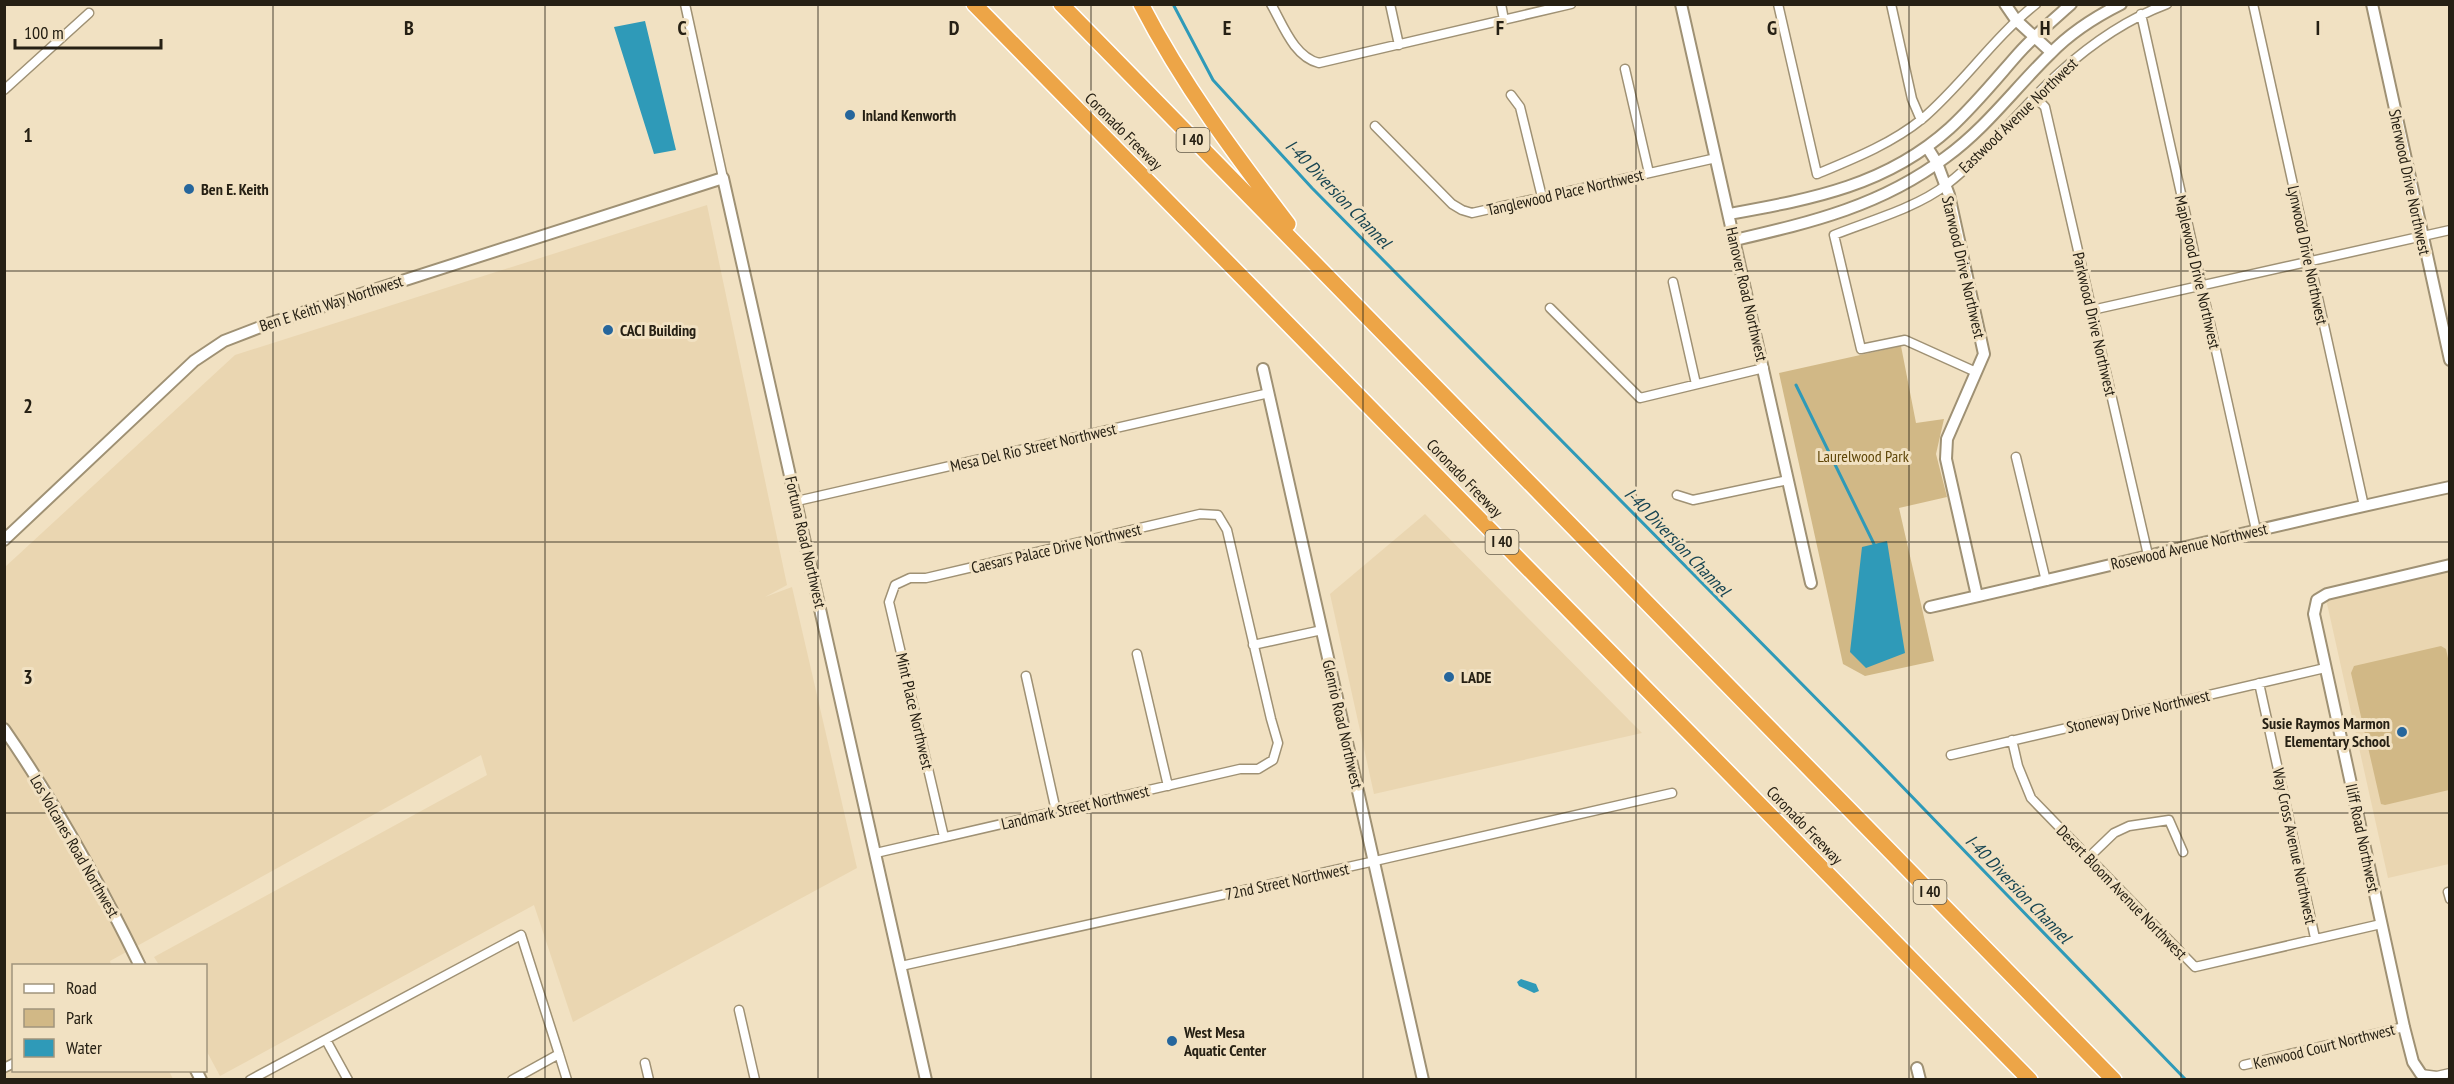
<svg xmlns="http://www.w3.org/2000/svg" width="2454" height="1084" viewBox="0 0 2454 1084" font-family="'PT Sans Narrow',sans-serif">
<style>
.built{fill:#ead6b1}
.green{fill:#d1b886}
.water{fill:#2f9ab8}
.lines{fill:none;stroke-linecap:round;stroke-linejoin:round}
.stream{stroke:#2f9ab8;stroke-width:3}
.minor-casing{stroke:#9f9174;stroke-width:11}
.tertiary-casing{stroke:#9f9174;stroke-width:14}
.motorway-casing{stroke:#fff;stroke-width:18}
.minor{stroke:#fff;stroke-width:8}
.tertiary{stroke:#fff;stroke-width:10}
.motorway{stroke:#eda547;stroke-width:15}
.grid{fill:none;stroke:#262014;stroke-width:1.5;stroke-opacity:0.55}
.poi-dot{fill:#26669c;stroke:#f1e1c2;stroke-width:2}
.labels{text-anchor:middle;stroke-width:6;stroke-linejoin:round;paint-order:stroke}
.shield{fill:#f1e1c2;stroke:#635a48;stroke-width:1.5}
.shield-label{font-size:15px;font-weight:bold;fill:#262014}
.poi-label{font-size:16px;font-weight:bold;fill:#262014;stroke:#f1e1c2;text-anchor:start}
.street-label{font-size:16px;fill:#262014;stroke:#f1e1c2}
.park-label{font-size:16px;fill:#5f4608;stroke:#f1e1c2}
.water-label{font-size:18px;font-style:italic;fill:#184552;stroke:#f1e1c2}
.grid-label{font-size:20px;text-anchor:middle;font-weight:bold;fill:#262014;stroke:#f1e1c2;stroke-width:6;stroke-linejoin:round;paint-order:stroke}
</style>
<rect width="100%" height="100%" fill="#f1e1c2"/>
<path class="built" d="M707,205l80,380 -22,12 27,-10 65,281 -284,154 -39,-117 -314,171 -14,-26v-84l-47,-1 -5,-8 333,-182 -6,-20 -371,206 1,4 -97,1v104l155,1 4,8 -168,1v-513l230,-212z
M1425,514l217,219 -268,61 -44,-200z
M2449,572v292l-61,14 -62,-279z"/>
<path class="green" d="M1901,346l15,77 28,-4 -8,35 11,43 -48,11 35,153 -69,15 -22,-12 -64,-291z
M2441,646l5,3 3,14v127l-64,15 -4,-1 -30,-131 3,-7z"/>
<path class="water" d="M645,21l31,129 -22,4 -40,-127z
M1887,541l18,112 -39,15 -16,-16 12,-105z
M1521,979l15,5 3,7 -5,2 -15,-7 -2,-4z"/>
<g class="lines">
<path class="stream" d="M1173,4l40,76 99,108 551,558 323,334
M1796,385l78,159"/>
<g class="minor-casing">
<path id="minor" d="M685,4l38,174
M1271,4c12,21 23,53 48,59l252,-59
M1390,4l9,41
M1501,4l3,16
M1778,4l39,170c36,-15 74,-30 105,-55 41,-35 71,-81 114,-115
M1891,4l21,95 9,21
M2253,4l111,502
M2141,14l115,516
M1625,69l24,104
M4,90l85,-77
M1511,95l9,12 22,90
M2035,97l10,10 103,448
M1375,126l77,78 10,6 10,3 244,-55
M1673,282l23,102
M1550,308l90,90 124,-30
M2092,310l358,-80
M1976,372l-71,-32 -44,9 -27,-114c35,-14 82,-27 112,-50 43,-33 74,-77 114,-113 32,-29 67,-53 107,-68
M2016,457l30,124
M1677,495l16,5 95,-20
M797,501l472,-108
M1253,645l69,-15
M1137,654l31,132
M1026,676l30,135
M2259,683l56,255
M2012,740l6,26 13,32 164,169 186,-43
M1951,755l374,-87
M876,853l364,-84h18l15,-9 5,-17 -7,-24 -44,-189 -9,-15 -18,-1 -274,64h-16l-15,7 -6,17 55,235
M2088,858l26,-25 15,-7 40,-6 14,32
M2448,892l2,7
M901,966l474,-105 297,-68
M739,1010l16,70
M326,1040l22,40
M645,1063l4,17
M2244,1065l160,-38
M4,1068l10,-5
M2421,1074l16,2 13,-3
M250,1080l271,-145 38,119
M512,1080l47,-26 8,26"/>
</g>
<g class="tertiary-casing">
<path id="tertiary" d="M1681,4l130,579
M2005,4l11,16 35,32
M2372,4l78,356
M1927,147l10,16 12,32 35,159 -37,85 -1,20 31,137
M1729,214c82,-15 157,-28 221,-86 25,-23 46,-49 68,-74 16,-18 35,-34 53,-50
M1735,240c77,-18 146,-34 211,-83 40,-29 69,-69 104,-103 20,-21 45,-37 71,-50
M1263,369l160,711
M4,540l190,-179 30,-20 44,-17 455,-146 203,902
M1930,607c173,-39 346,-83 520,-120
M4,729c52,75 96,155 136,237
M1917,1068l3,12
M196,1070l5,10
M2421,1074l-8,-12 -9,-35 -90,-413 3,-14 10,-6 123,-29"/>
</g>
<g class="motorway-casing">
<path id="motorway" d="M974,4l1056,1076
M1061,4l1053,1076
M1141,4c42,81 93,149 147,220"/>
</g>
<use href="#minor" class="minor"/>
<use href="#tertiary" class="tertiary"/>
<use href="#motorway" class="motorway"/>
</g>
<path class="grid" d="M273,4v1076M545,4v1076M818,4v1076M1091,4v1076M1363,4v1076M1636,4v1076M1909,4v1076M2181,4v1076M4,271h2446M4,542h2446M4,813h2446"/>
<g class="poi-dot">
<circle cx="850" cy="115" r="6"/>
<circle cx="189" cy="189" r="6"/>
<circle cx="608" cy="330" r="6"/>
<circle cx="1449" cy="677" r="6"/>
<circle cx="2402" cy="732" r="6"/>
<circle cx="1172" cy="1041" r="6"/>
</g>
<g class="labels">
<g class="shield">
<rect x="1176.5" y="128" width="33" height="24" rx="4.5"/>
<rect x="1485.5" y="530" width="33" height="24" rx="4.5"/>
<rect x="1913.5" y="880" width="33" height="24" rx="4.5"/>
</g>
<g class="shield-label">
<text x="1193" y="145">I 40</text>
<text x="1502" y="547">I 40</text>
<text x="1930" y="897">I 40</text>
</g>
<g class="poi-label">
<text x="862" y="121">Inland Kenworth</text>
<text x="201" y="195">Ben E. Keith</text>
<text x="620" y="336">CACI Building</text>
<text x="1461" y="683">LADE</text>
<text x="2390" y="729" text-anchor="end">Susie Raymos Marmon<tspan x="2390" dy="18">Elementary School</tspan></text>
<text x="1184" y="1038">West Mesa<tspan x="1184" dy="18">Aquatic Center</tspan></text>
</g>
<g class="street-label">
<text transform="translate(2018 115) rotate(-44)" y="6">Eastwood Avenue Northwest</text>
<text transform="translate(1124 131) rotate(45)" y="6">Coronado Freeway</text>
<text transform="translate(2410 182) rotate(78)" y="6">Sherwood Drive Northwest</text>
<text transform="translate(1565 192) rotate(-13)" y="6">Tanglewood Place Northwest</text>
<text transform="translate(2308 255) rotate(78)" y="6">Lynwood Drive Northwest</text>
<text transform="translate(1964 267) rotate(77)" y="6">Starwood Drive Northwest</text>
<text transform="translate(2198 272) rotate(77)" y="6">Maplewood Drive Northwest</text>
<text transform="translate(1747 294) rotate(77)" y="6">Hanover Road Northwest</text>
<text transform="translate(331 303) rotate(-18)" y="6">Ben E Keith Way Northwest</text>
<text transform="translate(2095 324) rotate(77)" y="6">Parkwood Drive Northwest</text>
<text transform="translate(1033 447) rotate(-13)" y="6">Mesa Del Rio Street Northwest</text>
<text transform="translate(1465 478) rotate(46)" y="6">Coronado Freeway</text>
<text transform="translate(806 542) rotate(77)" y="6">Fortuna Road Northwest</text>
<text transform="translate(2189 546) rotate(-13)" y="6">Rosewood Avenue Northwest</text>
<text transform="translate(1056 548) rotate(-13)" y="6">Caesars Palace Drive Northwest</text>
<text transform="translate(915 711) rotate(77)" y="6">Mint Place Northwest</text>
<text transform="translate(2138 711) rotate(-13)" y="6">Stoneway Drive Northwest</text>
<text transform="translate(1343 724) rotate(77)" y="6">Glenrio Road Northwest</text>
<text transform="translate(1075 807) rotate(-13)" y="6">Landmark Street Northwest</text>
<text transform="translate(1805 825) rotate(46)" y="6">Coronado Freeway</text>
<text transform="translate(2363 838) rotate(78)" y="6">Iliff Road Northwest</text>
<text transform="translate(75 846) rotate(60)" y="6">Los Volcanes Road Northwest</text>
<text transform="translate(2295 846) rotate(78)" y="6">Way Cross Avenue Northwest</text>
<text transform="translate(1287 881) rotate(-12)" y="6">72nd Street Northwest</text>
<text transform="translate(2122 892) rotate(46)" y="6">Desert Bloom Avenue Northwest</text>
<text transform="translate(2324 1046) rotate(-14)" y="6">Kenwood Court Northwest</text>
</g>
<g class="park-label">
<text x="1863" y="462">Laurelwood Park</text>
</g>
<g class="water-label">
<text transform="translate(1338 194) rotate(46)" y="6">I-40 Diversion Channel</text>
<text transform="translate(1677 542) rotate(46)" y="6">I-40 Diversion Channel</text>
<text transform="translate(2018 889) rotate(46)" y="6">I-40 Diversion Channel</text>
</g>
</g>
<g class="grid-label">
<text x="409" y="35">B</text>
<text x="682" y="35">C</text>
<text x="954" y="35">D</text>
<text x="1227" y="35">E</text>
<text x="1500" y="35">F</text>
<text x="1772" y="35">G</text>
<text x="2045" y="35">H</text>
<text x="2318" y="35">I</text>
<text x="28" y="142">1</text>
<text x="28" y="413">2</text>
<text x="28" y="684">3</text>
</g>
<rect width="2454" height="1084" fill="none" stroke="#262014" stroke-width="12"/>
<rect x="12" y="964" width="195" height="108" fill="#f1e1c2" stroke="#a0947c" stroke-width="1.5"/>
<rect x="24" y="984" width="30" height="9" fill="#ffffff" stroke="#a0947c" stroke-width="1.5"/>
<text x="66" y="994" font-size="18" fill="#262014">Road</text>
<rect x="24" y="1009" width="30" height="18" fill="#d1b886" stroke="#a0947c" stroke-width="1.5"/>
<text x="66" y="1024" font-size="18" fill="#262014">Park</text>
<rect x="24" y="1039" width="30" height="18" fill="#2f9ab8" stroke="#a0947c" stroke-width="1.5"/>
<text x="66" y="1054" font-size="18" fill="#262014">Water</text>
<path d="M15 39v9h146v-9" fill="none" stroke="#262014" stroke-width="3"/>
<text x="24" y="39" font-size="18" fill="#262014" stroke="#f1e1c2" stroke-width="4.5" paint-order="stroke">100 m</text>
</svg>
